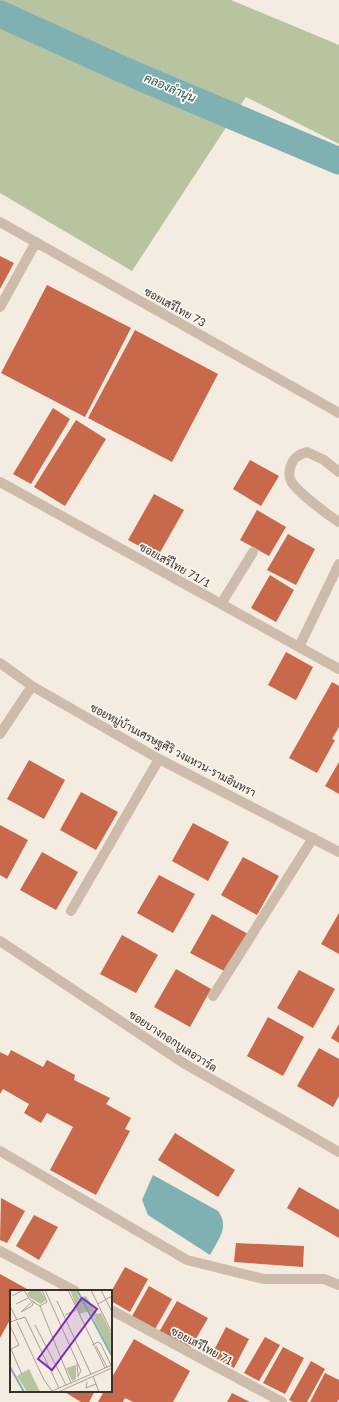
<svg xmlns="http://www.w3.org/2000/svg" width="339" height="1402" viewBox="0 0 339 1402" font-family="Lato,Sarabun,sans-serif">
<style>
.green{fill:#b8c4a0}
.water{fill:#7fb0b2}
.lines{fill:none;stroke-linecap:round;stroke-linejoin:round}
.canal{stroke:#7fb0b2;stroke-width:27}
.building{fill:#c8694b}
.minor{stroke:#cdbbac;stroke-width:10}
.labels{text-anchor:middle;stroke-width:3.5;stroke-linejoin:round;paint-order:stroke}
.street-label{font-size:11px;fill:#3b302b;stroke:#fbf5ee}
.water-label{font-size:12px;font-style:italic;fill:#1f5a5e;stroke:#fbf5ee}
.inset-river{fill:none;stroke:#7fb0b2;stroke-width:2}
.inset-road{fill:none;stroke:#aaa098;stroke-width:1}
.view{fill:#7b2cbf;fill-opacity:0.15;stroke:#7b2cbf;stroke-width:2}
.inset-edge{fill:none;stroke:#3b302b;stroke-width:2}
</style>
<rect width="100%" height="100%" fill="#f4ebe1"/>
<path class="green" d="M0,0h231l108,45v99l-93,-47 -114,174 -132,-78z"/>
<path class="water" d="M153,1175l65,36c12,16 0,29 -8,44l-62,-40 -6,-15z"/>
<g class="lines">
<path class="canal" d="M0,14l135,61 204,86"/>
</g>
<path class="building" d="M0,256l14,7 -14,26z
M47,285l84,43 -46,89 -84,-44z
M135,330l83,44 -46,88 -84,-44z
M53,408l17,11 -39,65 -18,-10z
M76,420l30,19 -41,67 -31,-19z
M250,460l29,16 -18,30 -28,-17z
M154,494l30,16 -26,46 -30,-16z
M257,510l29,17 -17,29 -29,-16z
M288,534l27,15 -19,36 -29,-15z
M270,575l24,15 -18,32 -25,-14z
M286,652l27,15 -17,33 -28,-15z
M332,682l7,4v41l-7,12 3,1 -18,33 -28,-15z
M29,760l36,20 -21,39 -37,-20z
M339,762v32l-14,-8z
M81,792l37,20 -22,38 -36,-20z
M193,823l36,19 -21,39 -36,-20z
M0,825l28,15 -21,39 -7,-4z
M42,852l36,20 -22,38 -36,-20z
M243,857l36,19 -22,39 -36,-20z
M159,875l36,19 -22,39 -36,-20z
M339,913v41l-18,-10z
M212,914l36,20 -22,38 -36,-19z
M122,935l36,20 -22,38 -36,-19z
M176,969l35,20 -21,38 -36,-20z
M299,970l36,19 -22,39 -36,-20z
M268,1017l36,20 -21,39 -36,-20z
M339,1024v19l-8,-5z
M319,1048l20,11v37l-6,11 -36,-21z
M11,1050l32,17 4,-7 28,15 -1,5 36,18 -4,6 25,14 -6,11 5,2 -34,64 -46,-25 23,-43 -26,-14 -6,10 -17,-10 5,-9 -26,-15 -3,5v-42l8,4z
M175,1133l60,37 -17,27 -60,-37z
M299,1187l40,23v28l-52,-30z
M1,1198l24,13 -18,32 -7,-3z
M34,1215l24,12 -19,33 -23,-14z
M236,1243l68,3 -1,21 -69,-5z
M125,1267l23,12 -18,33 -19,-11v-9z
M0,1274l27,15 -1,2h-15v27l-11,20z
M149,1286l23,13 -18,32 -23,-13z
M177,1301l31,17 -18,31 -31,-17z
M226,1327l23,12 -15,29 -23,-12z
M265,1337l15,8 -21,36 -15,-8z
M134,1339l56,32 -17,31h-40l-8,-4 -2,4h-25l6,-11h7v-12z
M283,1347l21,11 -19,36 -22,-11z
M311,1361l14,8 -18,33h-14l-4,-2z
M325,1373l14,7v19l-2,3h-27z
M63,1391h32l-6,11h-8z
M232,1393l18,9h-23z"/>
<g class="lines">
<path class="minor" d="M0,222l339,191
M0,307l36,-65
M339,472l-15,-12 -17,-8c-3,1 -6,2 -9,4 -7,4 -11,18 -7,25 6,11 37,34 48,41
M0,482l339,187
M221,604l32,-52
M299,647l40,-83
M0,663l32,23 127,73 180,93
M0,734l32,-48
M71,911l88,-152
M0,941l185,123 154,88
M213,996l100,-158
M0,1151l187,109 77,19h60l15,6
M0,1251l75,40
M111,1310l171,92"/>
</g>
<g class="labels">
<g class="street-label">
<text transform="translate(175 307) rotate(29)" y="4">ซอยเสรีไทย 73</text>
<text transform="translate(175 565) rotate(29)" y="4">ซอยเสรีไทย 71/1</text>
<text transform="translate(173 750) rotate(28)" y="4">ซอยหมู่บ้านเศรษฐศิริ วงแหวน-รามอินทรา</text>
<text transform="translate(173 1041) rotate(33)" y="4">ซอยบางกอกบูเลอวาร์ด</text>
<text transform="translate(202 1346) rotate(28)" y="4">ซอยเสรีไทย 71</text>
</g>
<g class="water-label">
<text transform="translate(170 88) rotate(23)" y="4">คลองลำนุ่น</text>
</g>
</g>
<g transform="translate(10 1290)">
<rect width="102" height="102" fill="#f4ebe1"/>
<path d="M22,0h8l6,10 -5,4 -11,-6 -3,-5zM60,0h6l3,8 7,-2 11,18 4,-1 11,22v19l-22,-43 -11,3zM66,75v14l-4,2 -6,-13zM19,79l11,23h-13l-10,-16z" fill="#b8c4a0"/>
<path class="inset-river" d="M67,0l35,66M0,77l14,25"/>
<path class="inset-road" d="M14,0l6,10 10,6 31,77M35,0l33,74 3,7 -3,5M58,0l37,78M81,0l21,43M91,0l11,22M2,6l11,-6M23,11l-12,11 11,-6 2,-5M47,11l34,73M6,14l12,-6M88,14l14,-8M0,16l7,14M30,16l7,-4 -5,-12M55,25l11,-5M0,32l15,-5 34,71M7,32l27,58 8,11M25,35l31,60M0,36l9,19 -8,4 11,26M82,55l6,-3 3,2 10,21M86,56l11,21M67,73l1,14M83,86l6,16M77,92l-1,6 10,-4M40,102l62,-27M48,102l54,-24"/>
<path class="view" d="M72,8l15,11 -45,61 -14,-11z"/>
<rect width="102" height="102" class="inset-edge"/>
</g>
</svg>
